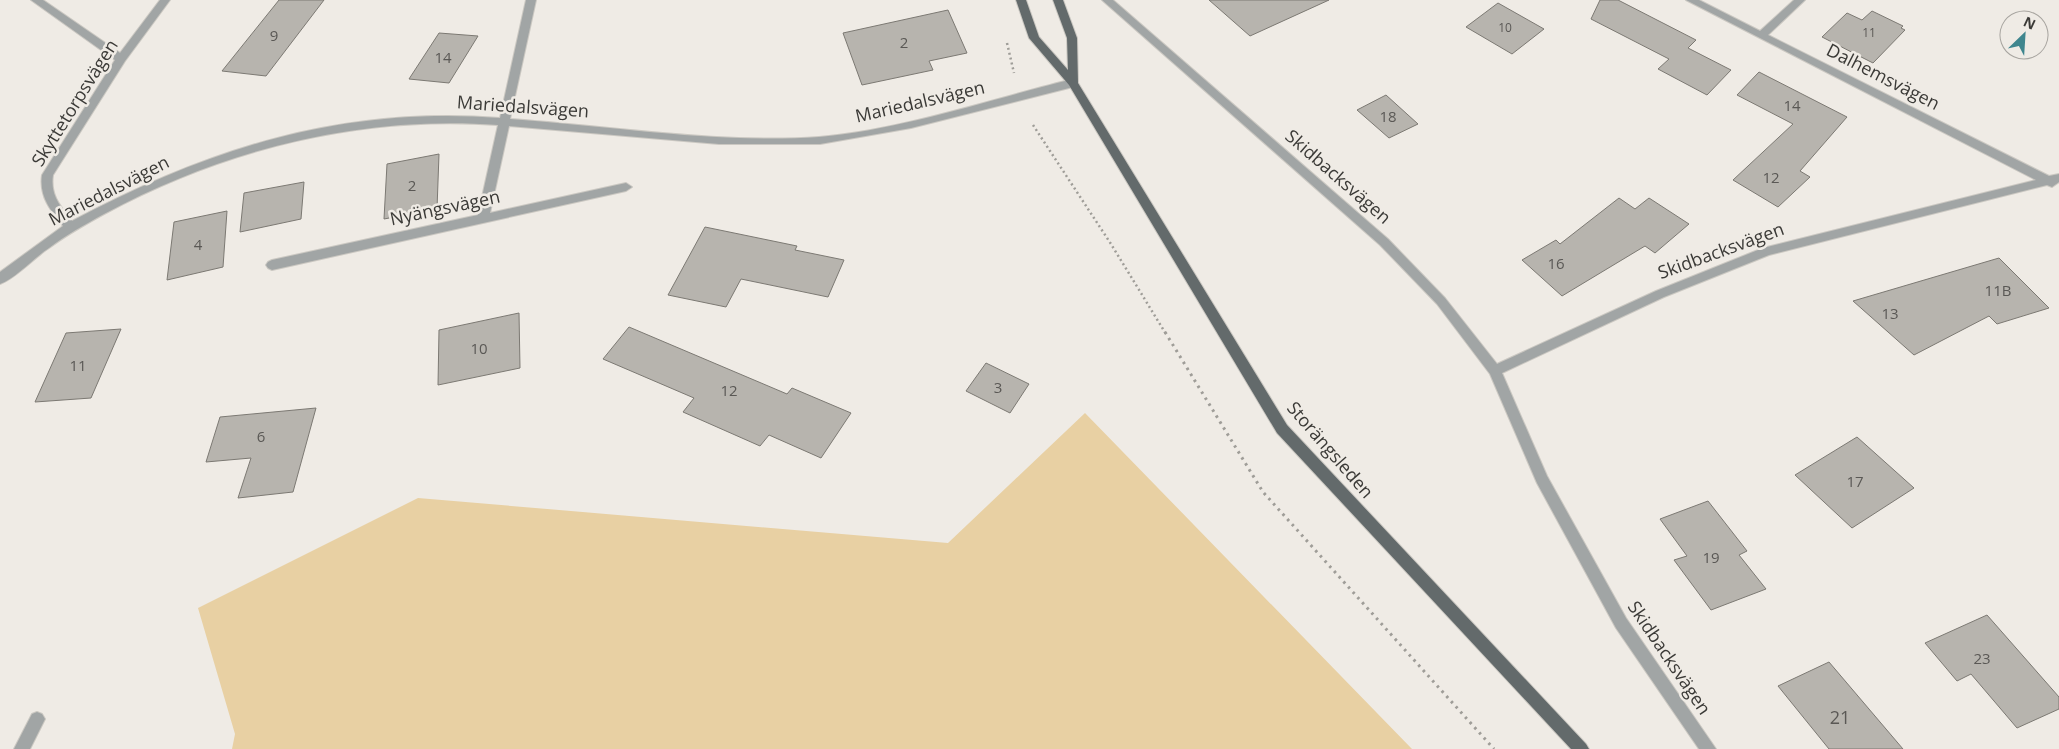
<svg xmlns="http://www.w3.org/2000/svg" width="2059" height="749" viewBox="0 0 2059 749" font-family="'Open Sans',sans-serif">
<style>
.green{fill:#e8d0a3}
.building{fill:#b7b4ae;stroke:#7c7973}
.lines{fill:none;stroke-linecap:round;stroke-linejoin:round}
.minor-casing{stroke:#cbc8c2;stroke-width:2}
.major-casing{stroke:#cbc8c2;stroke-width:2}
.path-far1{stroke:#9f9d98;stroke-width:2.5;stroke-dasharray:2 3;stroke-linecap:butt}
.path{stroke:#9f9d98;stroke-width:3;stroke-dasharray:2.5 4.5;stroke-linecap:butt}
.minor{fill:#a1a5a5;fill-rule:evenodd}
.major{fill:#636a6b;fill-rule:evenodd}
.labels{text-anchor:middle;stroke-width:5;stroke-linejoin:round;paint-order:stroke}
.far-number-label{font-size:12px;fill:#5a5855}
.number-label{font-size:15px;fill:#5a5855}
.street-label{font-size:18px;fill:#3b3a37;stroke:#efebe5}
.near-number-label{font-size:18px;fill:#5a5855}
</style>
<rect width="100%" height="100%" fill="#efebe5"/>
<path class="green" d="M1085,413l327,336h-1180l3,-15 -37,-126 220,-110 530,45z"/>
<path class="building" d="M279,0h45l-58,76 -44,-5z
M1209,0h120l-79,36z
M1600,0h18l78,40 -8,8 43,22 -24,25 -49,-26 11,-10 -78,-40z
M1498,3l46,26 -32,25 -46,-27z
M948,10l19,43 -38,8 4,9 -71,15 -19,-52z
M1872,11l31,15 -2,2 4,2 -32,33 -51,-26 25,-24 15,7z
M439,33l39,3 -29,47 -40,-4z
M1759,72l88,45 -47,54 10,6 -32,30 -45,-27 60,-56 -56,-29z
M1386,95l32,29 -29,14 -32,-28z
M439,154l-2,55 -53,10 3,-55z
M304,182l-3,37 -61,13 4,-39z
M1619,198l16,11 14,-11 40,26 -34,29 -10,-7 -83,50 -40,-36 34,-20 4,4z
M227,211l-4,56 -56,13 7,-58z
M705,227l92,19 -2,4 49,10 -16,37 -87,-18 -15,28 -58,-12z
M1999,258l50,50 -52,16 -8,-8 -75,39 -61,-54z
M519,313l1,55 -82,17 1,-55z
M629,327l158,67 5,-6 59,25 -30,45 -52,-23 -9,11 -77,-34 11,-14 -91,-39z
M121,329l-30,69 -56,4 31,-69z
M986,363l43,21 -19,29 -44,-22z
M316,408l-23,84 -55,6 13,-40 -45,4 14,-45z
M1857,437l57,51 -62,40 -57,-53z
M1708,501l39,50 -8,4 27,34 -55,21 -37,-50 13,-4 -27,-37z
M1987,615l72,82v12l-42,19 -46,-54 -14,7 -32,-38z
M1829,662l74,87h-74l-51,-63z"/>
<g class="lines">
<g class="minor-casing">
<path id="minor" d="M31,0h12l77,53 40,-53h10l-45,61 -72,114c-3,20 7,31 19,46 138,-73 270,-115 428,-103l26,-118h10l-26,119c101,7 208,25 309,18 82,-7 173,-38 254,-58l5,4 -5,4 -162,41 -91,16h-101l-210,-18 -19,87 136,-30 6,4 -6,4 -354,79 -4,-2 -2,-3 2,-3 4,-2 206,-45 20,-90c-138,-10 -273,24 -394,89 -20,11 -38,21 -55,34 -14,9 -34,31 -49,36v-12l63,-46c-13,-16 -24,-30 -21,-51l73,-115z
M1102,0h11l275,239 57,59 52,66 159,-73 107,-43 273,-68 -350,-180h13l61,31 34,-31h11l-37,35 281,141 10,-2v8l-7,5 -5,-2 -278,70 -105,42 -162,76 45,103 79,142 90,131h-17l-83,-121 -79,-145 -47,-109 -53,-70 -57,-59z
M37,712l5,2 3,5 -15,30h-16l18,-35z"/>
</g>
<g class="major-casing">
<path id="major" d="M1016,0h10l13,37 29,33 -1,-32 -14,-38h10l14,38 1,45 209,342 299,319 3,5h-18l-294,-316 -208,-348 -40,-47z"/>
</g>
<path class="path-far1" d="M1007,43l7,30
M1033,125l78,119 55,90"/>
<path class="path" d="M1165,332l98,160 231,257"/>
<use href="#minor" class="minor"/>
<use href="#major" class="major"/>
</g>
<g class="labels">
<g class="far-number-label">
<text x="1505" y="32">10</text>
<text x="1869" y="37">11</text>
</g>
<g class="number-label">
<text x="274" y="41">9</text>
<text x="904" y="48">2</text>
<text x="443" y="63">14</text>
<text x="1792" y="111">14</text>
<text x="1388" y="122">18</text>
<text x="1771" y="183">12</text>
<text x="412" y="191">2</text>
<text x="198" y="250">4</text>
<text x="1556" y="269">16</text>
<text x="1998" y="296">11B</text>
<text x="1890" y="319">13</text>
<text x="479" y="354">10</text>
<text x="78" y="371">11</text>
<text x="998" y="393">3</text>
<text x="729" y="396">12</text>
<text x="261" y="442">6</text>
<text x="1855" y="487">17</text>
<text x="1711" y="563">19</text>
<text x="1982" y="664">23</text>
</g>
<g class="street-label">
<text transform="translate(1883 77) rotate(27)" y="6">Dalhemsvägen</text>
<text transform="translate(920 102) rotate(-13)" y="6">Mariedalsvägen</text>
<text transform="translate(75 103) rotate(-58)" y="6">Skyttetorpsvägen</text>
<text transform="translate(523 107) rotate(4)" y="6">Mariedalsvägen</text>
<text transform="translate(1338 177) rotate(41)" y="6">Skidbacksvägen</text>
<text transform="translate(109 191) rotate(-27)" y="6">Mariedalsvägen</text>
<text transform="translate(445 208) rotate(-12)" y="6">Nyängsvägen</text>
<text transform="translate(1721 251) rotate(-20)" y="6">Skidbacksvägen</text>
<text transform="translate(1330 450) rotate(49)" y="6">Storängsleden</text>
<text transform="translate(1669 658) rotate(56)" y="6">Skidbacksvägen</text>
</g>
<g class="near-number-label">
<text x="1840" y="724">21</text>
</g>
</g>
<g transform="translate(2024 35) rotate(25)"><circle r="24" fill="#efebe5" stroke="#a7a49f"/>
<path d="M0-4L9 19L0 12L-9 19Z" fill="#3f868e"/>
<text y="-8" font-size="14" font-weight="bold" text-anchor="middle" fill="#3b3a37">N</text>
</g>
</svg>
